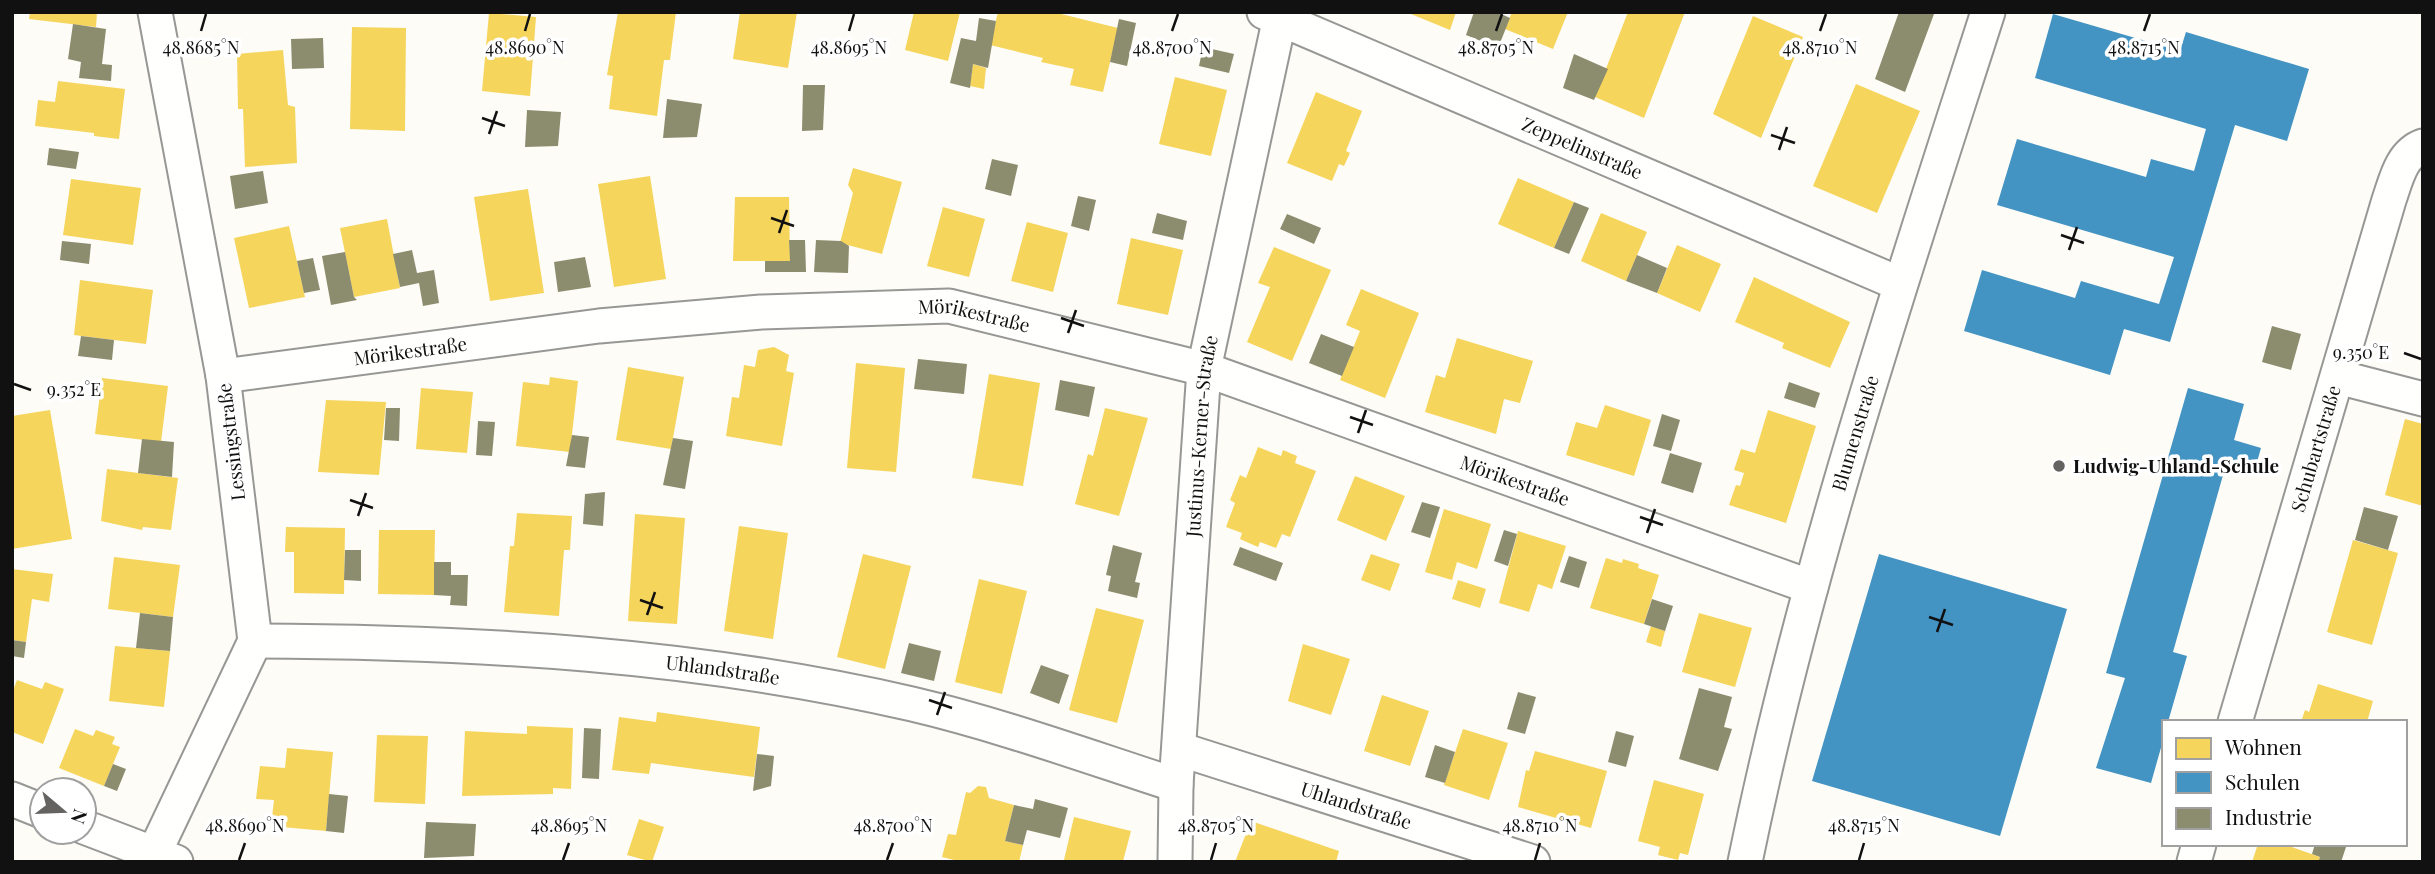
<svg xmlns="http://www.w3.org/2000/svg" width="2435" height="874" viewBox="0 0 2435 874" font-family="'Playfair Display',serif">
<style>
.homes{fill:#f6d55c}
.schools{fill:#4393c3}
.industry{fill:#8c8c6e}
.lines{fill:none;stroke-linecap:round;stroke-linejoin:round}
.minor-casing{stroke:#979795;stroke-width:37}
.minor{stroke:#fffffe;stroke-width:33}
.ticks{fill:none;stroke:#111;stroke-width:2.5}
.poi-dot{fill:#646362;stroke:#fff;stroke-width:2.5}
.labels{text-anchor:middle;stroke-width:7;stroke-linejoin:round;paint-order:stroke}
.street-label{font-size:19px;fill:#111;stroke:#fff}
.poi-label{font-size:19px;font-weight:bold;fill:#111;stroke:#fff;text-anchor:start}
.ticks-label{font-size:18px;text-anchor:middle;fill:#111;stroke:#fff;stroke-width:7;stroke-linejoin:round;paint-order:stroke}
</style>
<rect width="100%" height="100%" fill="#fdfcf7"/>
<path class="homes" d="M30,12h67l-1,15 -67,-8z
M618,12h58l-6,48h-6l-7,56 -48,-7 4,-33 -6,-1z
M740,12h57l-9,56 -55,-9z
M914,12h46l-12,49 -43,-11z
M998,12h55l65,16 -15,64 -33,-7 4,-16 -33,-7 2,-4 -53,-13z
M1406,12h50l-6,18z
M1512,12h56l-15,37 -48,-20z
M1628,12h57l-41,106 -49,-21z
M489,13l47,4 -6,79 -48,-5z
M1753,16l50,21 -42,101 -48,-24z
M352,27l54,1 -1,103 -55,-2z
M283,50l5,55 7,2 2,56 -52,4 -2,-58h-5l-1,-55z
M973,64l13,4 -2,21 -14,-3z
M1175,77l52,13 -16,66 -52,-12z
M58,81l67,8 -6,50 -25,-3v-3l-59,-7 3,-26 17,2z
M1856,84l64,27 -43,102 -64,-27z
M1316,92l46,19 -16,40 4,2 -6,13 -5,-2 -7,17 -45,-18z
M853,168l49,14 -20,72 -42,-11 13,-50 -5,-8z
M650,176l16,103 -52,8 -16,-103z
M1518,178l56,24 -20,46 -56,-24z
M71,179l70,9 -8,57 -70,-10z
M528,189l16,104 -54,8 -16,-104z
M735,197h54l1,64h-57z
M943,207l42,12 -16,58 -42,-11z
M1601,213l46,19 -21,49 -45,-20z
M387,219l13,69 -46,9 -14,-69z
M1027,222l41,11 -15,59 -42,-11z
M289,226l16,71 -56,11 -15,-70z
M1131,238l52,12 -15,65 -51,-11z
M1677,245l44,19 -21,48 -43,-19z
M1274,247l57,23 -39,91 -45,-19 23,-55 -12,-4z
M1754,277l96,45 -20,46 -48,-20 2,-5 -49,-21z
M80,280l73,10 -7,54 -72,-9z
M1361,289l58,24 -34,85 -45,-18 20,-49 -14,-6z
M1457,338l76,23 -13,42 -16,-4 -8,35 -71,-22 11,-37 9,3z
M774,347l15,8 -3,16 8,2 -12,73 -56,-10 6,-39 7,1 5,-33 11,2 3,-17z
M856,363l49,5 -9,104 -49,-4z
M628,367l56,10 -13,72 -55,-9z
M989,374l51,9 -17,103 -51,-8z
M550,377l28,4 -8,71 -54,-6 7,-64 26,3z
M102,378l66,8 -7,56 -66,-8z
M421,388l52,4 -6,61 -51,-4z
M326,400l60,2 -7,73 -61,-3z
M1605,405l46,15 -17,56 -68,-21 10,-33 21,6z
M1105,408l43,10 -29,98 -44,-12 13,-50 5,2z
M50,410l22,129 -60,10v-133z
M1768,410l48,16 -30,97 -57,-18 7,-20 4,1 4,-13 -10,-3 7,-21 14,4z
M2405,419l18,5v82l-38,-11z
M1258,447l23,9 2,-6 14,6 -2,7 21,8 -26,66 -8,-3 -6,14 -16,-6 -2,5 -18,-8 2,-6 -16,-6 9,-24 -5,-3 10,-25 6,3z
M107,469l71,9 -7,52 -28,-3 -1,3 -41,-9z
M1355,476l50,20 -19,45 -49,-21z
M1444,509l47,15 -14,45 -20,-7 -5,18 -27,-8z
M517,513l55,3 -2,34h-6l-5,66 -55,-4 6,-66h4z
M635,514l50,4 -8,106 -49,-3z
M739,526l49,7 -15,106 -49,-8z
M286,527l59,1 -1,66 -50,-1v-41h-9z
M379,530h56l-1,65 -56,-1z
M1518,531l48,15 -14,43 -14,-5 -9,28 -30,-9z
M2353,540l45,13 -26,92 -45,-13z
M863,554l48,12 -26,103 -48,-12z
M1371,554l29,10 -10,27 -29,-11z
M114,557l66,8 -7,52 -65,-8z
M1606,558l16,5 1,-4 16,5 -1,4 21,7 -15,49 -54,-16z
M12,569l41,5 -4,28 -17,-3 -6,43 -14,-2z
M979,579l48,12 -25,103 -47,-12z
M1458,580l28,9 -6,19 -28,-9z
M1096,608l48,12 -27,103 -48,-13z
M1699,613l53,15 -17,59 -53,-15z
M1651,626l14,5 -4,16 -15,-5z
M1303,644l47,15 -19,56 -43,-14z
M115,646l55,5 -6,56 -55,-6z
M17,680l25,9 3,-7 19,7 -21,55 -31,-12v-39z
M2318,684l55,17 -6,21h-66l4,-12 4,2z
M1382,695l47,16 -19,55 -46,-15z
M657,712l103,15 -6,50 -103,-14 -2,11 -37,-4 7,-53 37,5z
M527,726l46,2 -2,61 -18,-1v6l-91,2 3,-65 62,3z
M75,729l18,7 3,-6 19,7 -3,7 8,3 -16,39 -45,-18z
M1463,729l45,14 -19,57 -45,-15z
M377,735l51,1 -3,68 -51,-2z
M287,748l46,4 -7,79 -55,-5 3,-26 -18,-1 4,-33 25,2z
M1535,751l72,20 -16,57 -73,-21 8,-37 3,1z
M1654,780l50,14 -16,61 -8,-2 -2,7 -20,-5 2,-8 -22,-6z
M978,786l8,1 3,11 25,7 -9,36 18,4 -4,17h-57l-20,-5 6,-23 8,1 10,-43 4,1z
M1074,817l57,14 -8,30 -59,-1z
M639,819l25,8 -12,35 -25,-7z
M1251,821l88,30 -3,11h-101z
M2258,844h25l37,13 -1,5h-67z"/>
<path class="schools" d="M2053,14l127,37 6,-19 123,37 -22,72 -52,-16 -65,217 -46,-13 -14,46 -146,-44 18,-61 93,28 6,-17 78,23 15,-47 -177,-52 20,-66 129,38 5,-18 43,12 12,-42 -171,-51z
M2188,388l56,16 -10,36 27,8 -6,21 -28,-8 -54,191 14,4 -19,66h-4v15l-13,46 -55,-15 29,-90 -19,-5z
M1879,554l188,55 -67,227 -188,-55z"/>
<path class="industry" d="M1474,12h23l13,6 -12,30 -32,-13z
M1899,12l35,2 -29,78 -30,-13z
M979,18l17,3 -8,47 -15,-4 -3,24 -20,-5 11,-45 15,3z
M1119,19l17,4 -9,43 -17,-4z
M73,24l33,5 -4,35 10,1 -1,16 -32,-3 2,-16 -13,-3z
M323,38l1,30 -32,1 -1,-30z
M1203,47l31,7 -5,19 -30,-7z
M1574,54l34,15 -14,31 -31,-12z
M803,85h22l-2,45 -21,1z
M667,99l35,5 -5,33 -34,1z
M527,110l34,2 -3,34 -33,1z
M49,148l30,4 -3,17 -29,-4z
M992,159l26,6 -7,31 -26,-7z
M263,171l5,32 -33,6 -5,-33z
M1078,196l18,4 -7,31 -18,-5z
M1574,202l15,6 -20,46 -15,-6z
M1157,213l30,8 -4,19 -31,-7z
M1287,214l34,14 -7,16 -34,-15z
M789,240h16l1,32h-41v-11h25z
M816,240l25,1 8,5 -1,27 -34,-1z
M62,241l29,3 -2,20 -29,-4z
M412,250l5,23 17,-3 5,33 -16,3 -4,-23 -19,4 -7,-33z
M345,252l9,45 3,3 -26,5 -9,-49z
M1637,255l30,13 -10,25 -31,-12z
M585,257l6,30 -33,5 -4,-30z
M313,258l7,32 -16,3 -7,-32z
M2272,326l29,8 -10,36 -29,-8z
M1321,334l33,13 -12,29 -33,-13z
M81,336l33,4 -2,20 -34,-4z
M918,359l49,5 -3,30 -50,-5z
M1060,380l35,7 -6,30 -34,-7z
M1789,382l31,11 -5,15 -31,-10z
M386,408h14l-1,33 -15,-1z
M1662,414l18,6 -9,31 -18,-5z
M478,421l17,1 -3,34 -16,-1z
M572,435l17,2 -4,31 -19,-2z
M673,438l20,3 -8,48 -22,-4z
M142,439l32,3 -2,35 -34,-4z
M1670,453l32,10 -9,30 -32,-10z
M605,492l-2,34 -20,-2 2,-30z
M1422,502l18,5 -10,31 -19,-6z
M2364,507l34,9 -10,34 -33,-10z
M1504,530l13,4 -9,32 -14,-5z
M1113,545l29,8 -7,29 5,1 -3,15 -29,-7 3,-15 -5,-1z
M1240,547l43,16 -7,18 -43,-16z
M345,550h16v31l-17,-1z
M1569,556l18,6 -8,26 -19,-6z
M434,562h17v13h17l-1,31 -17,-1 1,-9 -17,-1z
M1652,599l21,7 -8,25 -21,-7z
M140,613l33,4 -3,34 -34,-3z
M12,640l14,2 -2,16 -12,-2z
M909,643l32,8 -7,30 -33,-8z
M1041,665l28,10 -10,29 -29,-11z
M1699,688l33,9 -8,30 8,2 -14,42 -39,-12z
M1518,692l18,5 -11,37 -18,-5z
M584,728l17,1 -2,50 -17,-1z
M1616,731l18,5 -8,31 -18,-5z
M1435,745l20,7 -10,31 -20,-6z
M757,754l17,2 -3,30 -18,5z
M113,764l13,5 -9,22 -13,-5z
M329,794l19,2 -4,37 -18,-2z
M1035,799l33,9 -8,30 -33,-8 -4,15 -18,-4 9,-36 19,4z
M426,822l50,2 -2,32 -50,2z
M2315,844h32l-6,18 -22,-2 1,-3 -8,-3z"/>
<g class="lines">
<g class="minor-casing">
<g id="minor">
<path id="s1" d="M1264,12l636,272"/>
<path id="s2" d="M223,376l376,-50 162,-14 188,-6 255,63 607,218"/>
<path d="M2338,377l85,22"/>
<path id="s3" d="M255,641c223,1 439,13 657,63 89,21 177,53 264,81"/>
<path id="s4" d="M2235,722l154,-522c7,-20 12,-46 34,-54"/>
<path id="s5" d="M1179,749l354,113"/>
<path d="M12,799l30,12"/>
<path d="M84,827l92,35"/>
<path d="M150,862l105,-221 -32,-265 -68,-364"/>
<path id="s6" d="M1175,862l1,-77 28,-416 76,-352"/>
<path id="s7" d="M1745,862c59,-289 153,-570 243,-850"/>
<path d="M2194,862l5,-18"/>
</g>
</g>
<use href="#minor" class="minor"/>
</g>
<path class="ticks" d="M201,31l5,-17M525,31l5,-17M849,31l5,-17M1172,31l6,-17M1496,31l6,-17M1820,31l6,-17M2144,31l6,-17M482,118l23,8M489,134l8,-23M1771,135l24,8M1779,150l8,-23M771,218l23,8M779,233l8,-23M2061,235l23,8M2069,250l8,-23M1061,318l23,8M1068,333l8,-23M2404,353l17,6M14,384l17,6M1350,417l23,8M1358,433l8,-23M350,500l23,8M358,516l8,-23M1640,517l23,8M1647,533l8,-24M640,600l23,8M647,615l8,-23M1929,617l24,8M1937,632l8,-23M929,700l23,8M937,715l8,-23M239,860l6,-17M563,860l6,-17M887,860l6,-17M1211,860l5,-17M1535,860l5,-17M1859,860l5,-17"/>
<circle class="poi-dot" cx="2059" cy="466" r="7"/>
<g class="labels">
<g class="street-label">
<text dy="7" stroke="none"><textPath href="#s1" startOffset="346">Zeppelinstraße</textPath></text>
<text dy="7" stroke="none"><textPath href="#s2" startOffset="756">Mörikestraße</textPath></text>
<text dy="7" stroke="none"><textPath href="#s2" startOffset="189">Mörikestraße</textPath></text>
<text dy="7" stroke="none"><textPath href="#s7" startOffset="443">Blumenstraße</textPath></text>
<text dy="7" stroke="none"><textPath href="#s6" startOffset="427">Justinus-Kerner-Straße</textPath></text>
<text transform="translate(231 442) rotate(-97)" y="7">Lessingstraße</text>
<text dy="7" stroke="none"><textPath href="#s4" startOffset="285">Schubartstraße</textPath></text>
<text dy="7" stroke="none"><textPath href="#s2" startOffset="1323">Mörikestraße</textPath></text>
<text dy="7" stroke="none"><textPath href="#s3" startOffset="469">Uhlandstraße</textPath></text>
<text dy="7" stroke="none"><textPath href="#s5" startOffset="186">Uhlandstraße</textPath></text>
</g>
<g class="poi-label">
<text x="2073" y="473">Ludwig-Uhland-Schule</text>
</g>
</g>
<g class="ticks-label">
<text x="849" y="54">48.8695°N</text>
<text x="2144" y="54">48.8715°N</text>
<text x="201" y="54">48.8685°N</text>
<text x="525" y="54">48.8690°N</text>
<text x="1172" y="54">48.8700°N</text>
<text x="1496" y="54">48.8705°N</text>
<text x="1820" y="54">48.8710°N</text>
<text x="2361" y="359">9.350°E</text>
<text x="74" y="396">9.352°E</text>
<text x="245" y="832">48.8690°N</text>
<text x="569" y="832">48.8695°N</text>
<text x="893" y="832">48.8700°N</text>
<text x="1216" y="832">48.8705°N</text>
<text x="1540" y="832">48.8710°N</text>
<text x="1864" y="832">48.8715°N</text>
</g>
<rect width="2435" height="874" fill="none" stroke="#111111" stroke-width="28"/>
<rect x="2162" y="720" width="245" height="126" fill="#ffffff" stroke="#a0a0a0" stroke-width="2"/>
<rect x="2176" y="738" width="35" height="21" fill="#f6d55c" stroke="#a0a0a0" stroke-width="2"/>
<text x="2225" y="755" font-size="21" fill="#111111">Wohnen</text>
<rect x="2176" y="772" width="35" height="21" fill="#4393c3" stroke="#a0a0a0" stroke-width="2"/>
<text x="2225" y="790" font-size="21" fill="#111111">Schulen</text>
<rect x="2176" y="808" width="35" height="21" fill="#8c8c6e" stroke="#a0a0a0" stroke-width="2"/>
<text x="2225" y="825" font-size="21" fill="#111111">Industrie</text>
<g transform="translate(63 811) rotate(109)"><circle r="33" fill="#ffffff" stroke="#a0a0a0" stroke-width="2"/>
<path d="M0-5L12 26L0 18L-12 26Z" fill="#646362"/>
<text y="-10" font-size="19" font-weight="bold" text-anchor="middle" fill="#111111">N</text>
</g>
</svg>
